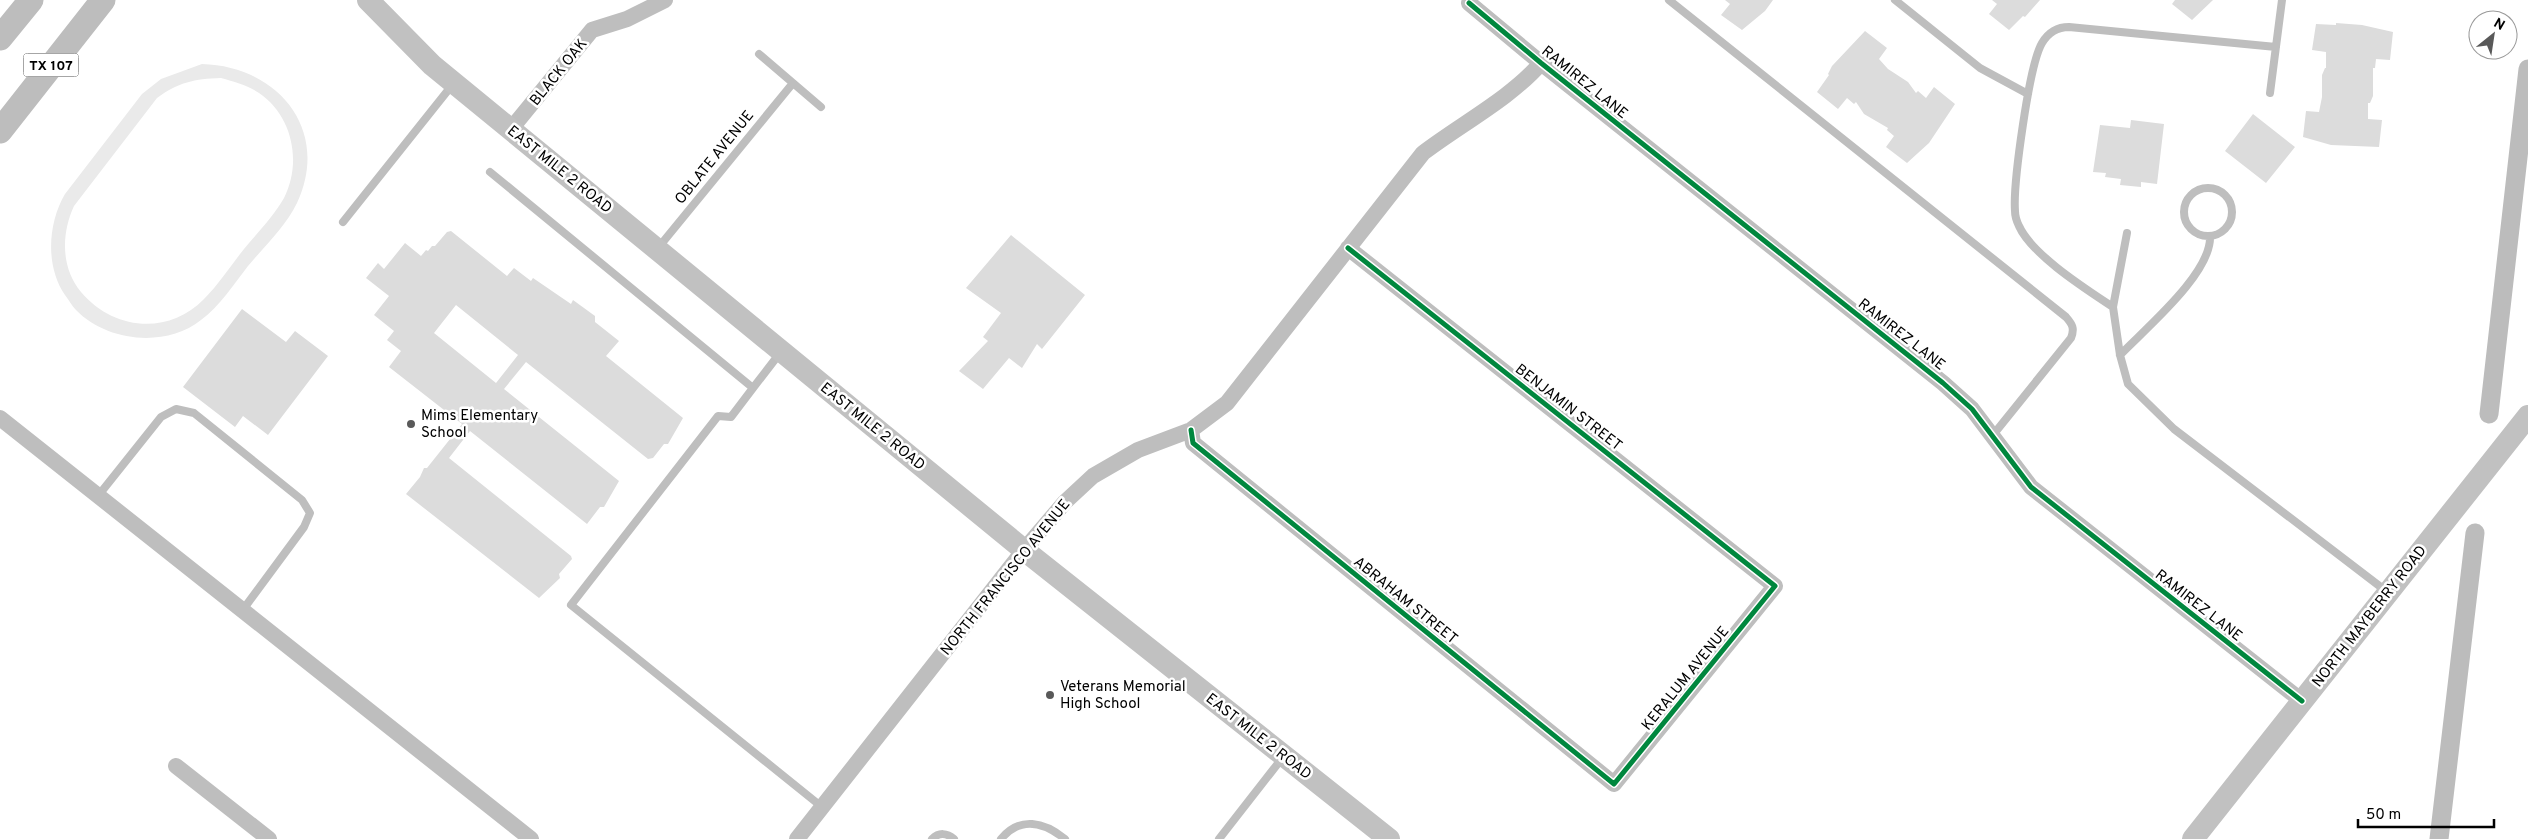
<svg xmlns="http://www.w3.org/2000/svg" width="2528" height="839" viewBox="0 0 2528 839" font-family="Overpass,sans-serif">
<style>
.green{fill:#eaeaea;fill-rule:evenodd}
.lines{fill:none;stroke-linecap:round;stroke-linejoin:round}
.canal{stroke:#bcbcbc;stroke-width:19}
.building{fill:#dcdcdc;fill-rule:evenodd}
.lane{stroke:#bebebe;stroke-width:8}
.street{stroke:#bebebe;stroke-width:16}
.secondary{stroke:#c1c1c1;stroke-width:22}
.primary{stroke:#bdbdbd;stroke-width:25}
.cycleway-casing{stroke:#fff;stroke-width:8}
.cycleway{stroke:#00873e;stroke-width:5}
.poi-dot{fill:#595959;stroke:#fff;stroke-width:2}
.labels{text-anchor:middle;stroke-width:5;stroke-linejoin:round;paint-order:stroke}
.shield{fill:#fff;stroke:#4c4c4c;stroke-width:1}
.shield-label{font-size:14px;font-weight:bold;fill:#000}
.street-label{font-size:15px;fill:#000;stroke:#fff}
.poi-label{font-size:15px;fill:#000;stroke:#fff;text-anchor:start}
</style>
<rect width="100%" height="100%" fill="#fff"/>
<path class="green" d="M202,64c76,2 129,66 95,139 -11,23 -33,44 -49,63 -14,18 -28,40 -47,54 -35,28 -94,22 -125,-10 -4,-4 -7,-10 -11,-15 -20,-29 -17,-72 0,-101l77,-100 19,-15zM221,78c14,4 26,7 38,15 34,23 43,70 25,105 -10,18 -27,35 -40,51 -13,16 -25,35 -40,50 -36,37 -91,31 -123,-7 -20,-24 -20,-58 -7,-86l83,-108c22,-16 37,-19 64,-20z"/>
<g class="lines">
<path class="canal" d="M2489,414l39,-345
M2439,839l36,-306"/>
</g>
<path class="building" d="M1725,0h48l-8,11 -23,19 -21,-15 9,-11z
M1992,0h48l-15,17 -2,-1 -14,14 -20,-16 8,-10z
M2175,0h38l-21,20 -20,-16z
M2336,23l26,2 31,7 -3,28 -14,-1 -1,9h-2v28l-3,7h-2v16l14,1 -3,27 -48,-2 -28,-8 3,-26 13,1 3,-15v-22l3,-7h1v-16l-14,-2 4,-26 20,1z
M1865,31l22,17 -8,11 9,10 20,13 8,11 2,-2 8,7 8,-11 21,17 -26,39 -22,20 -21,-16 8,-11 -7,-6 1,-2 -24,-14 -8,-12 -2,2 -7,-6 -9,11 -21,-17 12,-17 -1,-1 4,-8z
M2253,114l42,33 -29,36 -41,-32z
M2131,120l33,4 -7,60 -16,-2v5l-21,-2 1,-6 -16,-2 1,-4 -13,-1 7,-47 30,3z
M451,231l56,45 7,-8 17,13 2,-3 38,26 2,-4 22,16v6l24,19 -13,15 77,62 -15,26h-4l-11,14 -5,1 -122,-97 -22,27 115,92 -15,26h-4l-13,17 -117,-93 -21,27 122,98 1,3 -13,15 1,4 -21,20 -133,-104 14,-17 4,-9h3l35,-44 -73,-57 12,-16 -14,-11 7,-9 -20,-16 15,-19 -23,-18 12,-15 6,6 21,-26 16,13 5,-6 2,1 4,-5h3l12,-14zM456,305l62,50 -22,28 -62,-50z
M1011,235l74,60 -43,54 -5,-5 -15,24 -13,-10 -26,31 -24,-18 29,-30 -5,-4 18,-24 -35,-25z
M242,309l44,33 9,-11 33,25 -60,79 -25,-19 -8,11 -52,-40z"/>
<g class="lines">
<path class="lane" d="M1669,0l397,317c6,7 9,11 5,21l-78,97
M1895,0l85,68 48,26
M2276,47l-207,-20c-12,0 -21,6 -27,16 -13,22 -29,141 -27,168 0,5 2,11 4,15 13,29 67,63 94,81l7,48 8,29 46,45 212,162
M759,54l62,53
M2270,93l12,-93
M490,172l263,216 27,-35
M2184 212a24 24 0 1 1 48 0a24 24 0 1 1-48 0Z
M343,222l110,-138
M658,248l135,-165
M2113,307l14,-74
M2120,355c26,-27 92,-82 90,-119
M753,388l-22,29 -13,-1 -147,189 251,202
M98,496l63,-79 15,-8 18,4 108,87 8,13 -6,14 -62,84
M932,839c7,-7 15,-6 22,0
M1001,839c19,-23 43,-17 64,0
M1219,839l64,-82"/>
<path class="street" d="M1469,3l72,60 402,320 29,26 59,78 271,214
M511,129l81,-99 35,-11 38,-19
M0,418l531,421
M1191,430l2,13 421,341 161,-198 -427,-338
M176,766l93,73
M797,839l227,-289 41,-48 28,-26 45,-26 53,-20 36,-27 196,-250c38,-29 88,-55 118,-90"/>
<path class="secondary" d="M368,0l64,65 592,485 365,289
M2193,839l335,-423"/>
<path class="primary" d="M0,38l31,-38
M0,131l103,-131"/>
<g class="cycleway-casing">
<path id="cycleway" d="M1469,3l72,60 402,320 29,26 59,78 271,214
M1191,430l2,13 421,341 161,-198 -427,-338"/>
</g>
<use href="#cycleway" class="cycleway"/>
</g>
<g class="poi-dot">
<circle cx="411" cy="424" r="5"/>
<circle cx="1050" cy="695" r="5"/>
</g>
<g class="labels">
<rect class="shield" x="23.5" y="53.5" width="55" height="23" rx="4"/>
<g class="shield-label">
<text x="51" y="70">TX 107</text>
</g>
<g class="street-label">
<text transform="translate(558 72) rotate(-51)" y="5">BLACK OAK</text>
<text transform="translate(1585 82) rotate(39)" y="5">RAMIREZ LANE</text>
<text transform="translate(714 157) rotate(-51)" y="5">OBLATE AVENUE</text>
<text transform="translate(560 169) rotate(39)" y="5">EAST MILE 2 ROAD</text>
<text transform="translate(1902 334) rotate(38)" y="5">RAMIREZ LANE</text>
<text transform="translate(1569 407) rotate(38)" y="5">BENJAMIN STREET</text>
<text transform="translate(873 426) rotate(39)" y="5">EAST MILE 2 ROAD</text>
<text transform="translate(1005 577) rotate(-51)" y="5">NORTH FRANCISCO AVENUE</text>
<text transform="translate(1406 600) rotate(39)" y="5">ABRAHAM STREET</text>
<text transform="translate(2199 605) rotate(38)" y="5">RAMIREZ LANE</text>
<text transform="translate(2369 616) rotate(-52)" y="5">NORTH MAYBERRY ROAD</text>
<text transform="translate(1685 678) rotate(-51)" y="5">KERALUM AVENUE</text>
<text transform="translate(1259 736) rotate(38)" y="5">EAST MILE 2 ROAD</text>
</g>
<g class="poi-label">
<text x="421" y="420">Mims Elementary<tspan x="421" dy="17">School</tspan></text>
<text x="1060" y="691">Veterans Memorial<tspan x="1060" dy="17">High School</tspan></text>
</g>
</g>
<g transform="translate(2493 35) rotate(30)"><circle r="24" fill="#ffffff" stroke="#999999"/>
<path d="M0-4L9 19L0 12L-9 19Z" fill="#595959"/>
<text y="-8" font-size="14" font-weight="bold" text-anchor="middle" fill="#000000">N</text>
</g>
<path d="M2358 819v8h136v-8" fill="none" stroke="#000000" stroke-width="2.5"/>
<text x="2366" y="819" font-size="15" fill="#000000" stroke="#ffffff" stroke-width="4" paint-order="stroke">50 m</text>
</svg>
